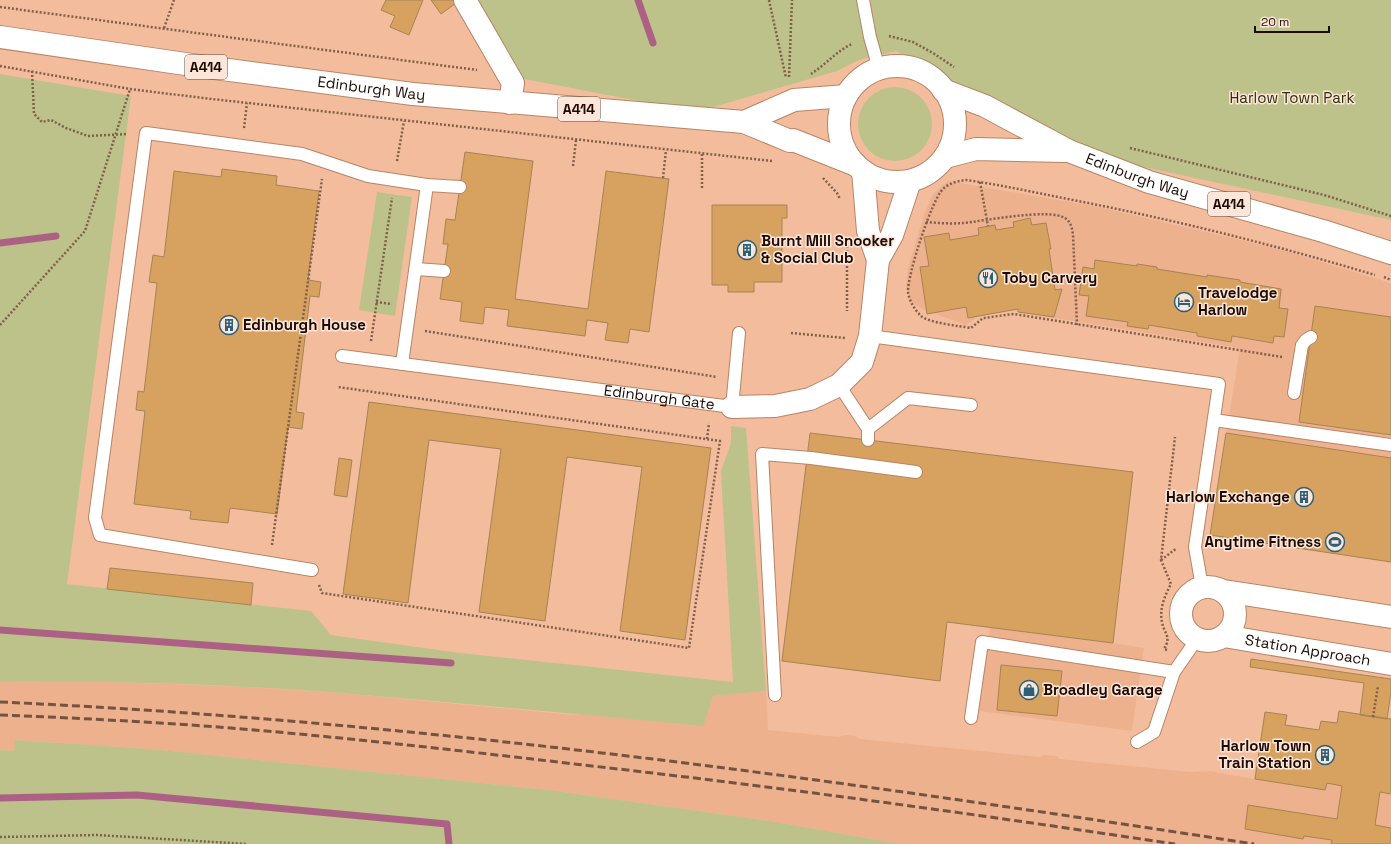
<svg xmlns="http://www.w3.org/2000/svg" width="1391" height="844" viewBox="0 0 1391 844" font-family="'Space Grotesk',sans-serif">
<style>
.built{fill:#eeb18d}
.green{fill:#bdc28a}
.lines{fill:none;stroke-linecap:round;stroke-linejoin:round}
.stream{stroke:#ac6184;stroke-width:7}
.building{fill:#d7a25f;stroke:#a78255}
.lane-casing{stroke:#b78466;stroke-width:14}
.street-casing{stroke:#b78466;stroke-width:24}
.highway-casing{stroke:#b78466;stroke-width:24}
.path{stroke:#815e4a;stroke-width:2.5;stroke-dasharray:2 2;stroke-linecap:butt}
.lane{stroke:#fff;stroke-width:12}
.street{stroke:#fff;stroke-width:22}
.highway{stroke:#fff;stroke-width:22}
.rail{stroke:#745341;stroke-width:3;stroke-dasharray:8 4;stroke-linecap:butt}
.labels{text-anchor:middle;stroke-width:3;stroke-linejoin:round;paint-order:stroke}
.shield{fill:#fce6d9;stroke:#604c42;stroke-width:1}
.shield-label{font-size:14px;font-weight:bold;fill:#1d0a02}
.street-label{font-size:15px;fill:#1d0a02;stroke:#fce6d9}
.park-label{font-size:15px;fill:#2d2e0a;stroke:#fce6d9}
.poi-label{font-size:15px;font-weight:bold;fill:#1d0a02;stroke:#fce6d9;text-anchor:start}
</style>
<rect width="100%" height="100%" fill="#f3bd9d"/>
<path class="built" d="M948,181l146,25 181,42 116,35v279l-181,-27 30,-187 -222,-36v-3l-38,6 -14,10 -44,-16 -11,-7 -5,-15 2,-19 17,-56 8,-18z
M990,627l123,16 31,5 -12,83 -153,-20z
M83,681l165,6 92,6 234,22 139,-19 53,-5 2,39 71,7 6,-2 11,1 4,3 180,18 5,-2 12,1 3,3 131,13 18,-1 45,8 11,-67 22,3 -1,10 33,5 2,-9 16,2 2,-12 52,8v125h-491l-130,-23 -221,-31 -107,-11 -291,-30 -75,-5 -61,-4 -1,11 -14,-1v-68z"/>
<path class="green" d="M475,0h916v220l-322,-69 -173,-100 -37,9 -22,11 -141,41 -177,-34z
M0,74l131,22 -64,488 244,27 20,24 129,18 273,29 -12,-211 10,-28v-17l15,2 20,263 -53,5 -10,30c-121,-11 -242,-23 -363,-33 -113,-9 -227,-12 -340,-11z
M858 124a37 37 0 1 1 74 0a37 37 0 1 1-74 0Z
M377,192l35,5 -17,119 -36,-6z
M15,740l136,9 398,41 221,31 130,23h-900v-94l14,1z"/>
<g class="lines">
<path class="stream" d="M638,0l15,43
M0,243l56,-7
M0,630l451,33
M0,798l137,-3 310,29 2,20"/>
</g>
<path class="building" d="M386,0h37l-14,35 -19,-8 5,-11 -14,-6z
M431,0h28v1l-18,13z
M465,152l68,9 -18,138 73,10 18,-138 63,8 -20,153 -19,-3 -2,14 -23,-3 3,-17 -21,-3 -2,16 -78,-10 2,-16 -24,-3 -2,17 -23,-3 2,-19 -22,-3 8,-55h-5l3,-25 9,1z
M222,169l55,7 -1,9 43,6 -11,89 13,2 -2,15 -9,-1 -14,116 8,1 -2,16 -14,-2 -11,87 -47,-6 -2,15 -38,-4 1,-8 -57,-7 11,-93 -9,-1 2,-19 6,1 13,-109 -8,-1 4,-27 11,2 10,-86 47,6z
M712,205h75v13h-5v64h-28v10h-26v-7h-16z
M1030,218l2,7 14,-2 5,26h-2l6,41 7,-1 -8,28 -36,-5v-3l-50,9 -2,-11 -39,7 -7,-47 9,-1 -5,-29 25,-4 1,7 29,-5 -1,-7 17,-3 1,5 18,-3 -1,-5z
M1095,260l42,6v-2l20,3v2l50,8v-2l33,5v2l41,7 -2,19 9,1 -4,28 -10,-1 -1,7 -41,-7 -1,6 -34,-6v-3l-48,-8 -1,4 -21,-3 1,-4 -42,-6 3,-20 -10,-1 4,-28 11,2z
M1315,306l76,11v118l-92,-13z
M369,402l342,46 -26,192 -65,-9 22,-164 -75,-10 -22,164 -66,-9 22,-163 -72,-9 -21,163 -65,-9z
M810,433l323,39 -20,171 -166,-21 -7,59 -158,-20z
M1226,433l165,25v104l-181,-27z
M339,458l13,2 -5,37 -13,-2z
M110,568l143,15 -2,22 -144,-16z
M1251,659l140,20v13l-4,27 -27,-4 4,-32 -114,-16z
M1001,665l61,6 -5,45 -60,-6z
M1339,711l52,8v75l-11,-2 -5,33 16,3v16h-60l1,-4 -28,-4 -1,3 -58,-10 3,-24 89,14 5,-33 -15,-3 -2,7 -70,-11 10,-67 22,3 -2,10 34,5 2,-9 16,2z"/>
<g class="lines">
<g class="lane-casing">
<g id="lane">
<path d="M863,0l7,37 9,32"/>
<path d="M416,269l28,2"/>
<path d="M870,336l349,48 -24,163 7,40"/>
<path id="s1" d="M342,356l390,51 7,-74"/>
<path d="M402,364l25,-179"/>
<path d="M839,385l29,44v11"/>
<path d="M1294,393l8,-48 4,-5 5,-3"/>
<path d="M1214,420l177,25"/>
<path d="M868,429l40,-31 63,7"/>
<path d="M312,570l-212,-35 -5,-17 51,-385 156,21 66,22 59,9 33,2"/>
<path d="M775,695l-13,-241 49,4 105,14"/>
<path d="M971,718l11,-76 192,30"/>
<path d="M1137,742l17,-10 20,-60 23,-33"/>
</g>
</g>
<g class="street-casing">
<g id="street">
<path d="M465,0l48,83 -3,20"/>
<path d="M878,260l14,-25 18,-54"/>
<path d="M732,407l43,-1 35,-7 29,-14 23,-23 8,-26 8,-76 -10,-29 -5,-60"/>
<circle cx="1208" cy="614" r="27"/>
<path d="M1224,591l167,26"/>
<path id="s2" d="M1224,636l167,28"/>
</g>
</g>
<g class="highway-casing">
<g id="highway">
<path id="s3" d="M0,37l206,30 207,27 331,28 46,19 3,-1 63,25"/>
<circle cx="897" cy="124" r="58"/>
<path id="s4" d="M943,90l42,16 84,45 80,31 174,49 68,22"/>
<path d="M744,122l50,-22 52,-4"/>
<path d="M945,157l31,-8 88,2"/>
</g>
</g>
<path class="path" d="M769,0l17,78
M0,7l477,63
M164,28l10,-28
M889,36l24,6 20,11 21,14
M0,66l130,23 73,9 569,63
M32,71l2,43 8,8 9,-2 15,8 22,8 40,-2
M811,74c14,-9 27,-24 41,-30
M789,77l3,-77
M244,128l3,-25
M1130,148l194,47 67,21
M702,154v36
M397,161l7,-40
M573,166l3,-26
M663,178l3,-28
M823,178l14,15 3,6
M980,182l8,44
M926,222c12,1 25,2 37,1 21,-2 86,-15 102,-5 6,4 7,10 8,16l4,91
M847,246v65
M1384,277l7,3
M376,302l16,2
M0,325l85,-94 45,-142
M425,331l292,46
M791,333l54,5
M371,341l21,-143
M1282,357l-268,-43 -31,4 -12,10c-11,-2 -42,-5 -50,-12 -6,-6 -12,-15 -13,-24 -1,-16 24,-93 35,-103 6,-6 15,-8 23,-9 36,5 71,13 107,20 102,20 202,45 302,75
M707,439l2,-16
M272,545l50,-366
M1161,560l16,-12
M319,585l3,8 367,55 31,-207 -382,-54
M1167,650l-3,-1c8,-13 0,-15 -2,-27 -3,-13 3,-27 9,-38l-10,-24 14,-123
M1373,717l5,-31
M0,837l97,-2 150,9"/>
<use href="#lane" class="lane"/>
<use href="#street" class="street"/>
<use href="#highway" class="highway"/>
<path class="rail" d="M0,702c421,19 838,78 1254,142
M0,715c77,3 154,7 231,13 121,10 241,24 361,38 195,22 389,49 583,78"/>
</g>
<defs>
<g id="building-ring" transform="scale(1)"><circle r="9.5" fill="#fce6d9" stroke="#29617b" stroke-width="1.5"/><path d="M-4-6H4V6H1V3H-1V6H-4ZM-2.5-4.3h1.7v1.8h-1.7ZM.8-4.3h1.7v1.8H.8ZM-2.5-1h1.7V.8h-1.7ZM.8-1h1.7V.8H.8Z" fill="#29617b"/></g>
<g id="restaurant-ring" transform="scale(1)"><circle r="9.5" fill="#fce6d9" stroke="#29617b" stroke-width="1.5"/><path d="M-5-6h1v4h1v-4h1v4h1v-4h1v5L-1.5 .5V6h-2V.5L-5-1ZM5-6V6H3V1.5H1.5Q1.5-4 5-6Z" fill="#29617b"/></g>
<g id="hotel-ring" transform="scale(1)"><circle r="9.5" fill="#fce6d9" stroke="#29617b" stroke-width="1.5"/><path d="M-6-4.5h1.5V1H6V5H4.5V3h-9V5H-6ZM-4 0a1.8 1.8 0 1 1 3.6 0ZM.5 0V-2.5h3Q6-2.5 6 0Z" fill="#29617b"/></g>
<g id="stadium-ring" transform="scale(1)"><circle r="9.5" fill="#fce6d9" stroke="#29617b" stroke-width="1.5"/><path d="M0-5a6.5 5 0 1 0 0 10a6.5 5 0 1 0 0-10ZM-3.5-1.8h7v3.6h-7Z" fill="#29617b"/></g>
<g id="shop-ring" transform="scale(1)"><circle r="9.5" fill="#fce6d9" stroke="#29617b" stroke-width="1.5"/><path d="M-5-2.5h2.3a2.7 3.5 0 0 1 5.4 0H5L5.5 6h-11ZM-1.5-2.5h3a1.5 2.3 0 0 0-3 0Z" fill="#29617b"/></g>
</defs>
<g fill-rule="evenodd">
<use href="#building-ring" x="747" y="250"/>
<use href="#restaurant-ring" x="988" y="278"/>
<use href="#hotel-ring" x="1184" y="302"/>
<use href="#building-ring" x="229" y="325"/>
<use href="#building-ring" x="1304" y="497"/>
<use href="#stadium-ring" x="1335" y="542"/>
<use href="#shop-ring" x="1029" y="690"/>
<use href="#building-ring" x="1325" y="755"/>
</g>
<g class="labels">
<g class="shield">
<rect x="185" y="55" width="42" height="24" rx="3"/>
<rect x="558" y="97" width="42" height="24" rx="3"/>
<rect x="1208" y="192" width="42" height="24" rx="3"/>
</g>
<g class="shield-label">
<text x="206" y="72">A414</text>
<text x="579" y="114">A414</text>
<text x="1229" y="209">A414</text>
</g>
<g class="street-label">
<text dy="5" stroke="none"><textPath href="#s3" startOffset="375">Edinburgh Way</textPath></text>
<text dy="5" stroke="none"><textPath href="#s4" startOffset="213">Edinburgh Way</textPath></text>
<text dy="5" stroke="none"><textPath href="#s1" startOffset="320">Edinburgh Gate</textPath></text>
<text dy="5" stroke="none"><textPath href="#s2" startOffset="85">Station Approach</textPath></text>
</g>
<g class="park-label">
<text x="1292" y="103">Harlow Town Park</text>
</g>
<g class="poi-label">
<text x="761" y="246">Burnt Mill Snooker<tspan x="761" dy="17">&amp; Social Club</tspan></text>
<text x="1002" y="283">Toby Carvery</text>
<text x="1198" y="298">Travelodge<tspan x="1198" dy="17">Harlow</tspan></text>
<text x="243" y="330">Edinburgh House</text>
<text x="1290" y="502" text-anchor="end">Harlow Exchange</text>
<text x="1321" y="547" text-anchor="end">Anytime Fitness</text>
<text x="1043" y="695">Broadley Garage</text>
<text x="1311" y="751" text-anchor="end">Harlow Town<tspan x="1311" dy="17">Train Station</tspan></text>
</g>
</g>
<path d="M1255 26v6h74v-6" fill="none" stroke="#1d0a02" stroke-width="2"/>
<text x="1261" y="26" font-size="12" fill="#1d0a02" stroke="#fce6d9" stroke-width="3" paint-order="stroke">20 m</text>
</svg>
